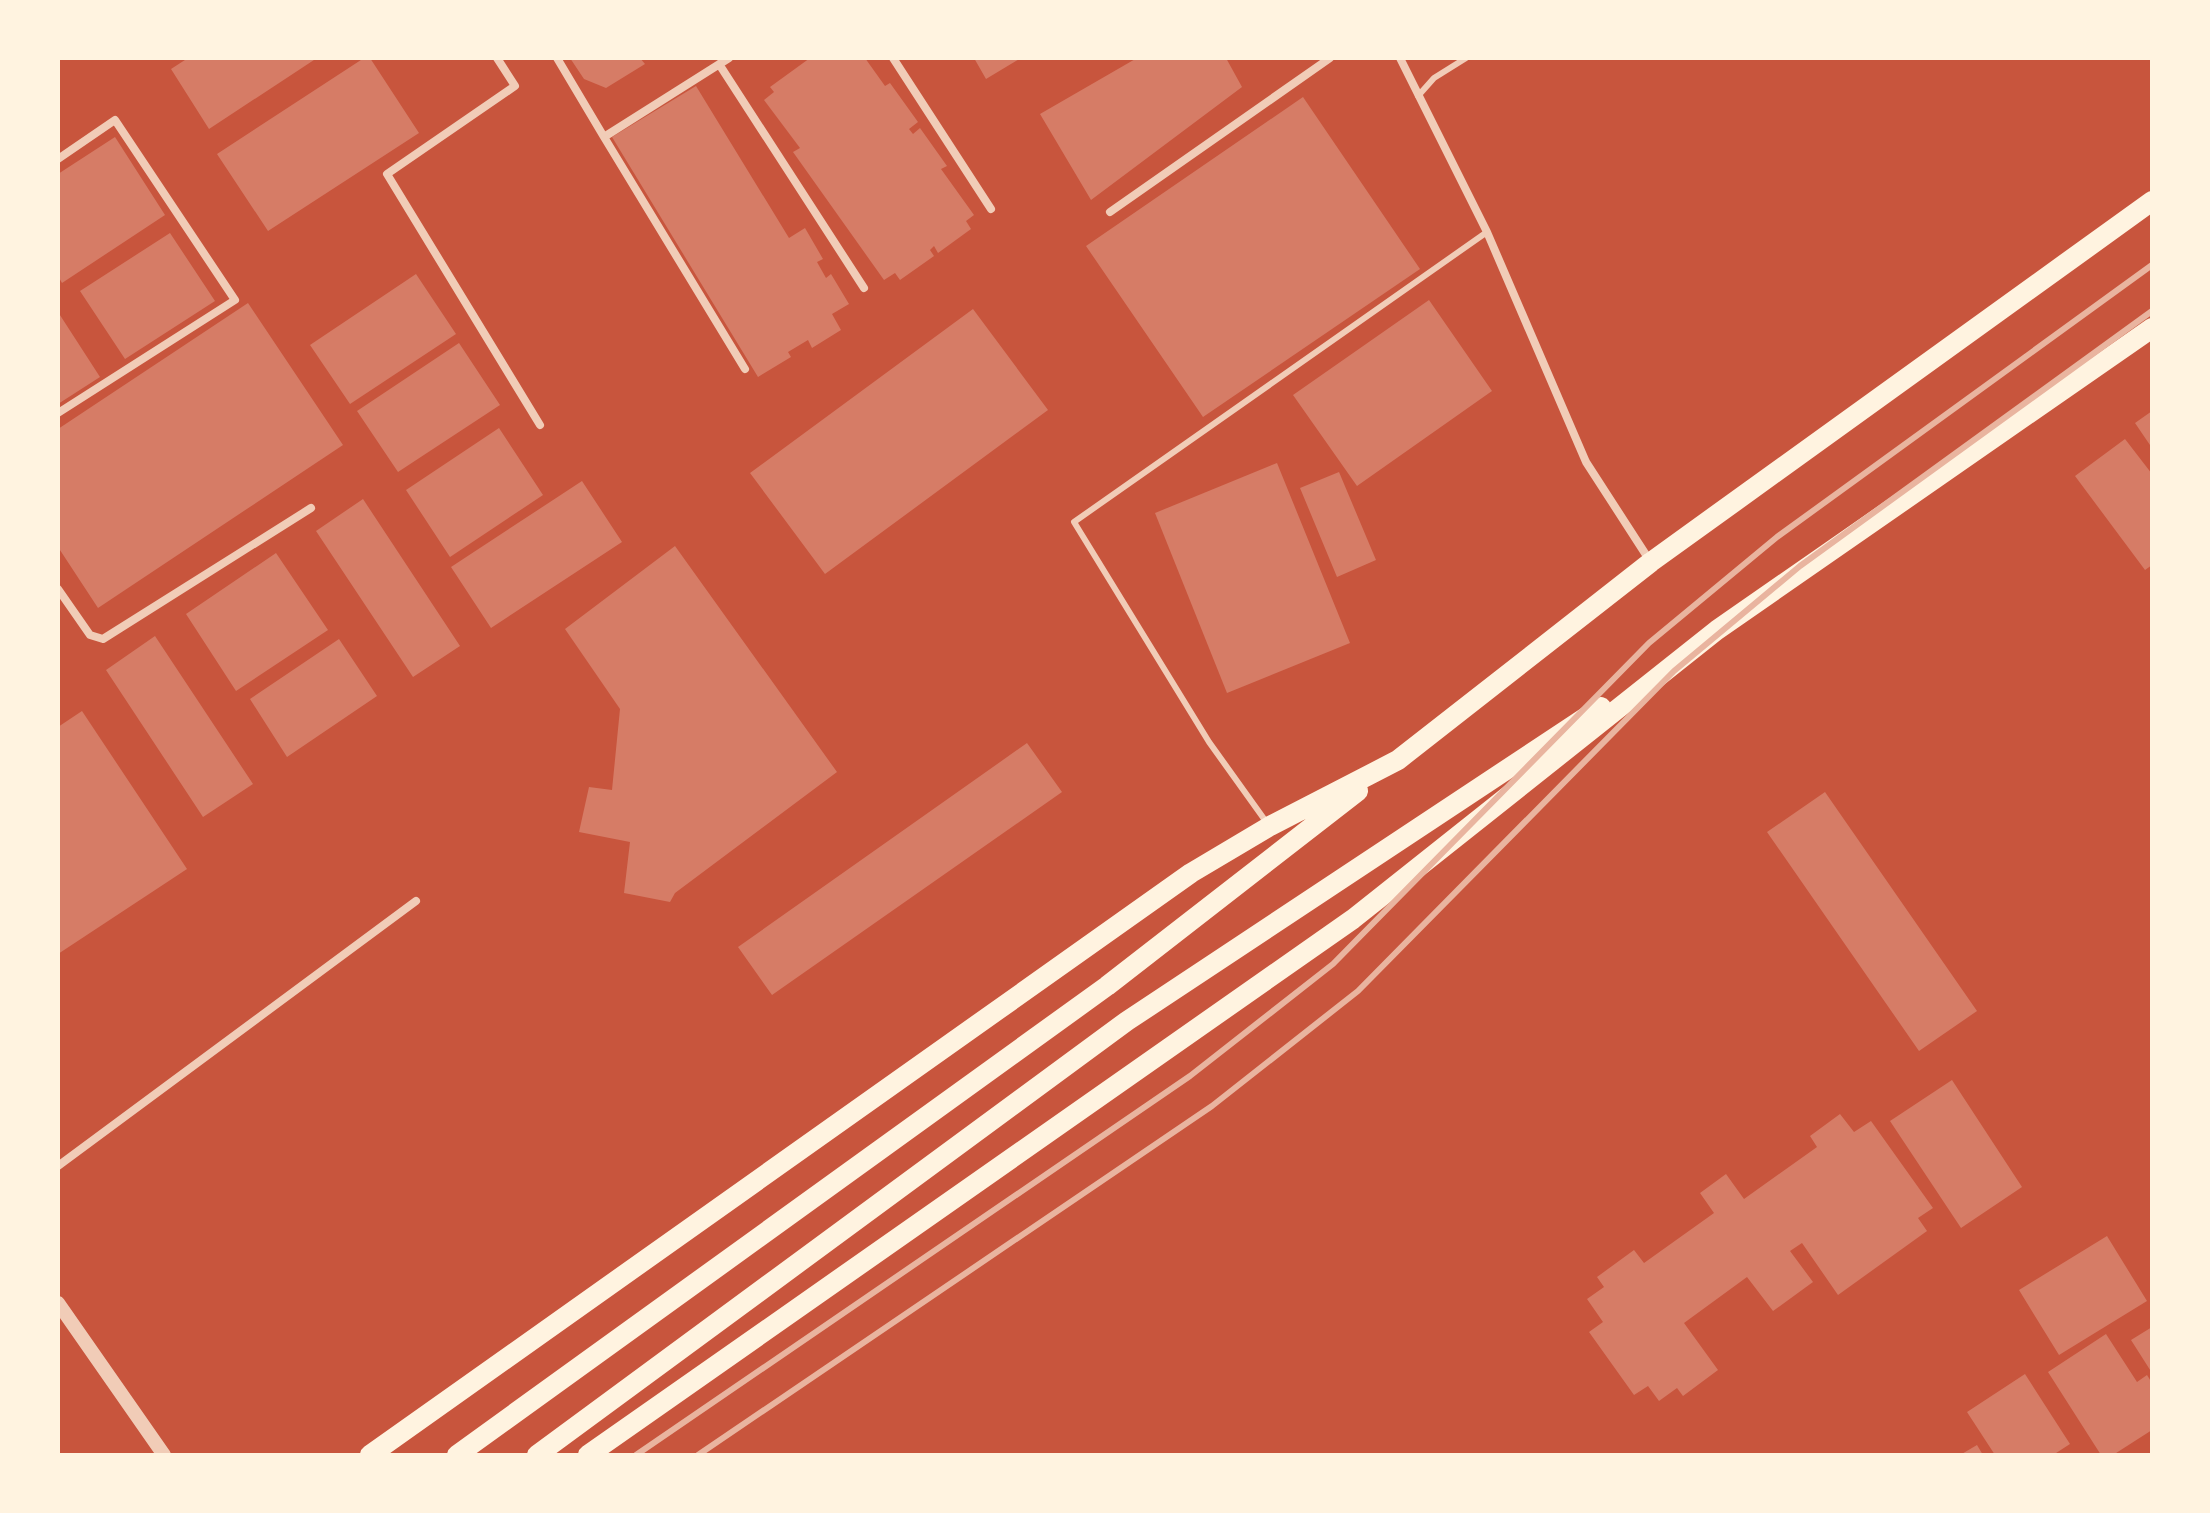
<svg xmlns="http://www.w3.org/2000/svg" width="2210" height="1513" viewBox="0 0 2210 1513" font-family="Inter,sans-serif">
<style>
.building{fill:#d67c66}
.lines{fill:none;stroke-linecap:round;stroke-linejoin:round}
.service{stroke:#f1ccb7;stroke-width:6}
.minor{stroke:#f1ccb7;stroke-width:8}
.tertiary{stroke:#f1ccb7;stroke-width:14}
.primary{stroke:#fff3e0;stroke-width:20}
.rail{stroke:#e9b49f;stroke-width:6}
</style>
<rect width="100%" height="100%" fill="#c8553d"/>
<path class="building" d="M188,58h129l-108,71 -38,-60z
M364,58h6l49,75 -151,98 -51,-77z
M570,58h70l5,6 -39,24 -22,-9z
M810,58h55l20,28 5,-3 28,39 -9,7 4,5 7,-6 27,38 -6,3 33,46 -8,6 5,8 -33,24 -4,-7 -4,4 4,6 -34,24 -5,-7 -11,7 -91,-128 7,-4 -36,-48 10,-8 -4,-5z
M974,58h47l-35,21z
M1137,58h89l16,29 -151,113 -51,-86z
M696,86l93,152 16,-10 18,31 -6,3 9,16 5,-4 18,30 -17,10 9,16 -29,18 -4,-8 -20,12 3,5 -33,20 -146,-240z
M1303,97l117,172 -217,148 -117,-171z
M115,137l50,78 -103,68 -4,-7v-102z
M170,233l45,68 -90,58 -45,-68z
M416,274l40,60 -106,70 -40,-59z
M1429,300l63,91 -135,95 -64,-91z
M248,303l95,142 -245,163 -40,-61v-118z
M973,309l75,101 -223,164 -75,-101z
M58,312l42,65 -42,27z
M459,343l41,62 -102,67 -41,-61z
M2152,411v37l-17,-25z
M499,428l44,67 -93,62 -44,-67z
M2125,439l27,35v91l-7,5 -70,-94z
M1277,463l73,180 -123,50 -72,-180z
M1339,472l37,88 -39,17 -37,-89z
M582,481l40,61 -131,86 -40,-61z
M363,499l97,147 -47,31 -97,-146z
M675,546l162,226 -162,121 -5,9 -46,-9 6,-51 -51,-10 10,-45 23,3 8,-81 -55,-80z
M276,553l52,77 -92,61 -50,-77z
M155,636l98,148 -50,33 -97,-147z
M339,639l38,57 -90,61 -37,-58z
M82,711l105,158 -129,85v-227z
M1027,743l35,49 -290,203 -34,-48z
M1825,792l152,219 -58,40 -152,-219z
M1952,1080l70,107 -61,41 -71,-107z
M1840,1114l14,18 17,-11 62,87 -15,10 9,13 -89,64 -36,-52 -12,8 23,31 -40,29 -26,-34 -63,46 34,47 -35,26 -6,-8 -18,13 -11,-15 -14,9 -45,-63 14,-10 -16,-23 17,-12 -7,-10 37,-27 10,13 70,-50 -14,-20 26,-19 18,25 73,-52 -7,-11z
M2107,1236l40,65 -88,54 -40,-65z
M2152,1327v46l-21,-33z
M2106,1334l31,48 10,-7 5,8v47l-39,25h-12l-53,-83z
M2025,1374l45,70 -17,11h-58l-28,-43z
M1977,1445l6,10h-23z"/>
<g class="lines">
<path class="service" d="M1418,96l16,-18 32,-20
M1267,823l-58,-81 -135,-220 413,-290"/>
<path class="minor" d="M497,58l18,28 -128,88 153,251
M557,58l47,79 125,-79
M893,58l98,151
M1400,58l87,174 99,230 64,99
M719,64l145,224
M604,137l141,232
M58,159l57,-39 120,180 -177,113
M1110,212l220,-154
M58,589l32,46 13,4 208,-131
M58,1166l358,-265"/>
<path class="tertiary" d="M58,1303l106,152"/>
<path class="primary" d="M370,1455l821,-582 79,-47 128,-66 253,-198 501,-361
M457,1455l650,-469 251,-195
M537,1455l590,-434 474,-314
M588,1455l765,-536 364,-289 435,-302"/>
<path class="rail" d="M636,1455l554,-379 143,-112 316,-321 128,-106 375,-272
M698,1455l514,-349 146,-115 316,-320 126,-105 352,-255"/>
</g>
<rect width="2210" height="1513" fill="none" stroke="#fff3e0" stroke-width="120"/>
</svg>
